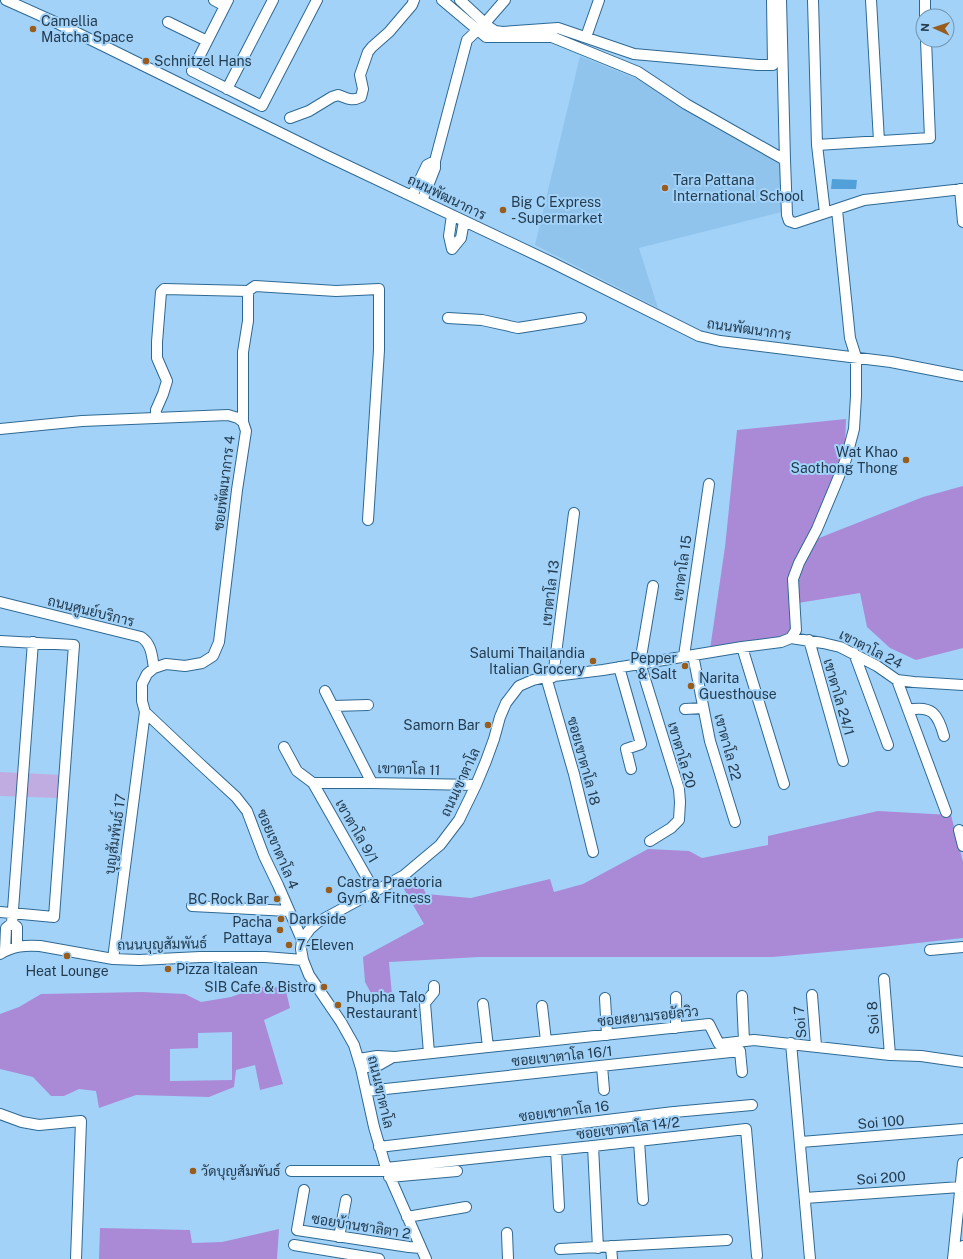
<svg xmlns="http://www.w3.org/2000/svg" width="963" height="1259" viewBox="0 0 963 1259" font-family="'Public Sans',Sarabun,sans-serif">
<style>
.built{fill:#91c4ed}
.green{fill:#c0ace0}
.forest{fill:#aa8ad7;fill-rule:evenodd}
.water{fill:#52a0d9}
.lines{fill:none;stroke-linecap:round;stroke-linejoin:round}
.minor-casing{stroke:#2e6993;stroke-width:12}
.minor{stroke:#fff;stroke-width:10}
.poi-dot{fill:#985c1d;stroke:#a3d2f8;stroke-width:1.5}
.labels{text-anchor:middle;stroke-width:4;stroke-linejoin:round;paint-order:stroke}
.poi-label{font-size:14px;fill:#233b4e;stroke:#a3d2f8;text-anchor:start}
.street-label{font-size:14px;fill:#233b4e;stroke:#a3d2f8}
</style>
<rect width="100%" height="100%" fill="#a3d2f8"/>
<path class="built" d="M580,56l57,23 144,86 1,47 -143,36 19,60 -123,-63z"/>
<path class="green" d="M0,772l62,3 -2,23 -60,-2z"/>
<path class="forest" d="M846,419l-1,24 -8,26 -25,62 -21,37 -2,17 2,34 -1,11 -5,6 -14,4 -61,9 15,-102 12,-117z
M963,486v162l-47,12 -26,-12 -23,-21 -7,-34 -62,10v-25l11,-25 10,-15 104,-41z
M878,811l73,4 12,47v76l-81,9 -109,10h-294l-90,5 3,33 -19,2 -8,-15 -2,-25 61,-33 -23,-40 17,-8 8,18 45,4 79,-19 4,13 29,-8 65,-35 41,2 13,7 66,-13v-9z
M259,987h26l5,21 -26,12 19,64 -23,6 -5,-25 -19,5 -2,17 -25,10 -73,-2 -37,13 -3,-17 -17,-2 -15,7h-13l-18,-19 -33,-8v-55l19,-7 22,-13 101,-2 43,2 16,8 30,-5zM232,1032v48l-62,1v-32l28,-1v-15z
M100,1228l90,2 2,13 30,-1 57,-13 -2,30h-178z"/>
<path class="water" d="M832,179l25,1 -1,9h-25z"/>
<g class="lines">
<g class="minor-casing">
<path id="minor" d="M6,0l49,22 272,134 224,106 148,74 21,5 171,21 72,14
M214,0l11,6
M228,0l-36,71 70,35 55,-106
M442,0l44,37h66l86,35 48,32 99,56 2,55 2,6 6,2 69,-23 99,-11
M460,0l29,27 6,4 8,1 55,-4 76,26 124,11h15l-1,-65
M781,0l4,160
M813,0l4,145 8,68
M871,0l8,141
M925,0v16
M168,22l39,19
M586,37l13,-37
M227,89l46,-89
M290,118l19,-7 23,-14 6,-2c9,3 13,7 23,2l2,-8 -3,-14 8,-23 4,-5 17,-15 23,-27 2,-5
M817,145l113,-7 -4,-98
M960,189l3,33
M412,196l15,-31 8,-4
M422,201l13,-33v-7l32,-121 18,-17 20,-23
M452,215l-3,21 3,13
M452,249l9,-11 3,-17
M448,318l34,2 36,8 63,-10
M156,418v-8l7,-16 4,-13 -10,-23v-16l4,-50 3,-3 84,2
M243,422v-70l5,-31v-30l7,-5 81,5 43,-2v61l-11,170
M0,429l82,-8 146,-6 10,3 5,4 3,9 -9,59 -18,152 -6,14 -11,7 -17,3 -19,-2 -12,4 -7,6 -5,10v17l3,11 -32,247
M0,602l141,35c11,7 11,20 13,31
M791,638l32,5 17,4 37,19 20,14 17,2 49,3
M809,640l34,121
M0,641l74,4 -20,272 -54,-5
M742,647l42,137
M854,653l34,92
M693,655l17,86 25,81
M684,656l25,-172
M619,667l22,77 -15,5 5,20
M546,677l28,97 19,78
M553,677l21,-164
M897,680l49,132
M325,691l47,92
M333,706l35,-1
M685,709l18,-1
M908,710c24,-5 30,4 36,26
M145,712l53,50 38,35 11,14 17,45 14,29 24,55
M284,747l13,24 16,12h59l104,2
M313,783l62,109
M959,830l4,16
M650,841l21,-13 8,-8 1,-18 -1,-13 -39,-126 13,-77
M192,906l97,5
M12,923l21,-281
M12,923l5,4v19
M930,950l33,-3
M5,951l1,-23 6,-5
M0,954c13,-8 25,-9 40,-8l73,13 26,1 61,-3h65l38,3
M884,979l6,76
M812,995l4,51
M742,996l2,45
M676,997v31
M605,998l2,37
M483,1004l5,43
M542,1006l4,35
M791,1043l19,216
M429,1053l-4,-50 9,-11v-6
M359,1059l18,-3 18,1 93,-10 221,-23 10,20 35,-4 136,15 31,1 42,6
M602,1066l2,24
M361,1068l18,-3 14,-8
M367,1091l373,-40 2,21
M0,1114l22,8 17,3 42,-4 -5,138
M639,1141l4,59
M801,1142l162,-13
M593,1146l5,102
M379,1147l295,-35 78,-7
M556,1150l3,57
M386,1168l207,-22 153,-17 11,127
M291,1171h96
M389,1177l68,-6
M304,1190l-7,40 112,17 12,1
M805,1198l155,-11
M407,1217l59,-10
M507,1233l1,26
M339,1237l7,-37
M294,1245l85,14
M611,1246l1,13
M560,1249l167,-9
M426,1259l-40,-91 -12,-41 -13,-59 -7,-23 -13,-23 -32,-47 -6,-15 -2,-11 1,-9 8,-11 8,-7 85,-46 37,-31 19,-25 17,-35 10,-24 8,-22 6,-22 6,-14 13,-17 14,-6 13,-3 57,-7 139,-23 39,-5 10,-4 5,-8 -3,-51 6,-16 18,-34 18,-43 11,-27 8,-30 2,-33v-39l-6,-19 -13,-128
M953,1259l10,-96
M962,1259l1,-13"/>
</g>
<use href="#minor" class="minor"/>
</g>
<g class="poi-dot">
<circle cx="33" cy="29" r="4"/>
<circle cx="146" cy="61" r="4"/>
<circle cx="665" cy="188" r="4"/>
<circle cx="503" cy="210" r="4"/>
<circle cx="906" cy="460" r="4"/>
<circle cx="593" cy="661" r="4"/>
<circle cx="685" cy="666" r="4"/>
<circle cx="691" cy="686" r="4"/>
<circle cx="488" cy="725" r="4"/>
<circle cx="329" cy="890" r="4"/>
<circle cx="277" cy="899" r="4"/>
<circle cx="281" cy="919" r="4"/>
<circle cx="280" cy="930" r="4"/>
<circle cx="289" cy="945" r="4"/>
<circle cx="67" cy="956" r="4"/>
<circle cx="168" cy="969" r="4"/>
<circle cx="324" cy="987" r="4"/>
<circle cx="338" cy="1005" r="4"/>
<circle cx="193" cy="1171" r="4"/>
</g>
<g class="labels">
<g class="poi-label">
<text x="41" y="26">Camellia<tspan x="41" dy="16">Matcha Space</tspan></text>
<text x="154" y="66">Schnitzel Hans</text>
<text x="673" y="185">Tara Pattana<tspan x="673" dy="16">International School</tspan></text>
<text x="511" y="207">Big C Express<tspan x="511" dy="16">- Supermarket</tspan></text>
<text x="898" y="457" text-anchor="end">Wat Khao<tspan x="898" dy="16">Saothong Thong</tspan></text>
<text x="585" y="658" text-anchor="end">Salumi Thailandia<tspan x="585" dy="16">Italian Grocery</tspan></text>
<text x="677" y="663" text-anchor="end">Pepper<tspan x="677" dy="16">&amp; Salt</tspan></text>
<text x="699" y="683">Narita<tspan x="699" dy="16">Guesthouse</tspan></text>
<text x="480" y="730" text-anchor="end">Samorn Bar</text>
<text x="337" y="887">Castra Praetoria<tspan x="337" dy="16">Gym &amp; Fitness</tspan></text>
<text x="269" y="904" text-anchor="end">BC Rock Bar</text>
<text x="289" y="924">Darkside</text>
<text x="272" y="927" text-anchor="end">Pacha<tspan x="272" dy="16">Pattaya</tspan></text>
<text x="297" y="950">7-Eleven</text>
<text x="176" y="974">Pizza Italean</text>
<text x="67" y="976" text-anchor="middle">Heat Lounge</text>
<text x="316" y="992" text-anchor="end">SIB Cafe &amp; Bistro</text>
<text x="346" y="1002">Phupha Talo<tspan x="346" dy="16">Restaurant</tspan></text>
<text x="201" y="1176">วัดบุญสัมพันธ์</text>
</g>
<g class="street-label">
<text transform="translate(447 197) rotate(26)" y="5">ถนนพัฒนาการ</text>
<text transform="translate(749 329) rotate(8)" y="5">ถนนพัฒนาการ</text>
<text transform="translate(224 483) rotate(-83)" y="5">ซอยพัฒนาการ 4</text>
<text transform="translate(682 568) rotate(-82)" y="5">เขาตาโล 15</text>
<text transform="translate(550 593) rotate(-83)" y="5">เขาตาโล 13</text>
<text transform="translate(91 611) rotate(14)" y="5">ถนนศูนย์บริการ</text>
<text transform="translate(871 649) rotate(27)" y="5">เขาตาโล 24</text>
<text transform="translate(839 697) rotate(74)" y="5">เขาตาโล 24/1</text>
<text transform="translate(728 747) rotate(75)" y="5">เขาตาโล 22</text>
<text transform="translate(682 755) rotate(74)" y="5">เขาตาโล 20</text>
<text transform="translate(584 761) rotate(75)" y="5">ซอยเขาตาโล 18</text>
<text transform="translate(409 769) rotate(2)" y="5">เขาตาโล 11</text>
<text transform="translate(460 782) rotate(-65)" y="5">ถนนเขาตาโล</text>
<text transform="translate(357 831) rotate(60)" y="5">เขาตาโล 9/1</text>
<text transform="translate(115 834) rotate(-82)" y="5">บุญสัมพันธ์ 17</text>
<text transform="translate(278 849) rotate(67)" y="5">ซอยเขาตาโล 4</text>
<text transform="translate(162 944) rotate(-1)" y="5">ถนนบุญสัมพันธ์</text>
<text transform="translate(648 1016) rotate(-6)" y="5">ซอยสยามรอยัลวิว</text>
<text transform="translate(873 1018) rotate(-94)" y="5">Soi 8</text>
<text transform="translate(800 1022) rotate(-95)" y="5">Soi 7</text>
<text transform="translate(562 1056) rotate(-6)" y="5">ซอยเขาตาโล 16/1</text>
<text transform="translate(381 1092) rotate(77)" y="5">ถนนเขาตาโล</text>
<text transform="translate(564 1111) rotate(-7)" y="5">ซอยเขาตาโล 16</text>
<text transform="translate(881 1122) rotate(-5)" y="5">Soi 100</text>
<text transform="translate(628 1128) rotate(-7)" y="5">ซอยเขาตาโล 14/2</text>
<text transform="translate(881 1178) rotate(-4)" y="5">Soi 200</text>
<text transform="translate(361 1226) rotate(9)" y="5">ซอยบ้านชาลิตา 2</text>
</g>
</g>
<g transform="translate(935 28) rotate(273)"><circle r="19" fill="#a3d2f8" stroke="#7096b4"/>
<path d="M0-3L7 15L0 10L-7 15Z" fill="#985c1d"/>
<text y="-6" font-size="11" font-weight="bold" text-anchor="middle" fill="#233b4e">N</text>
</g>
</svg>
